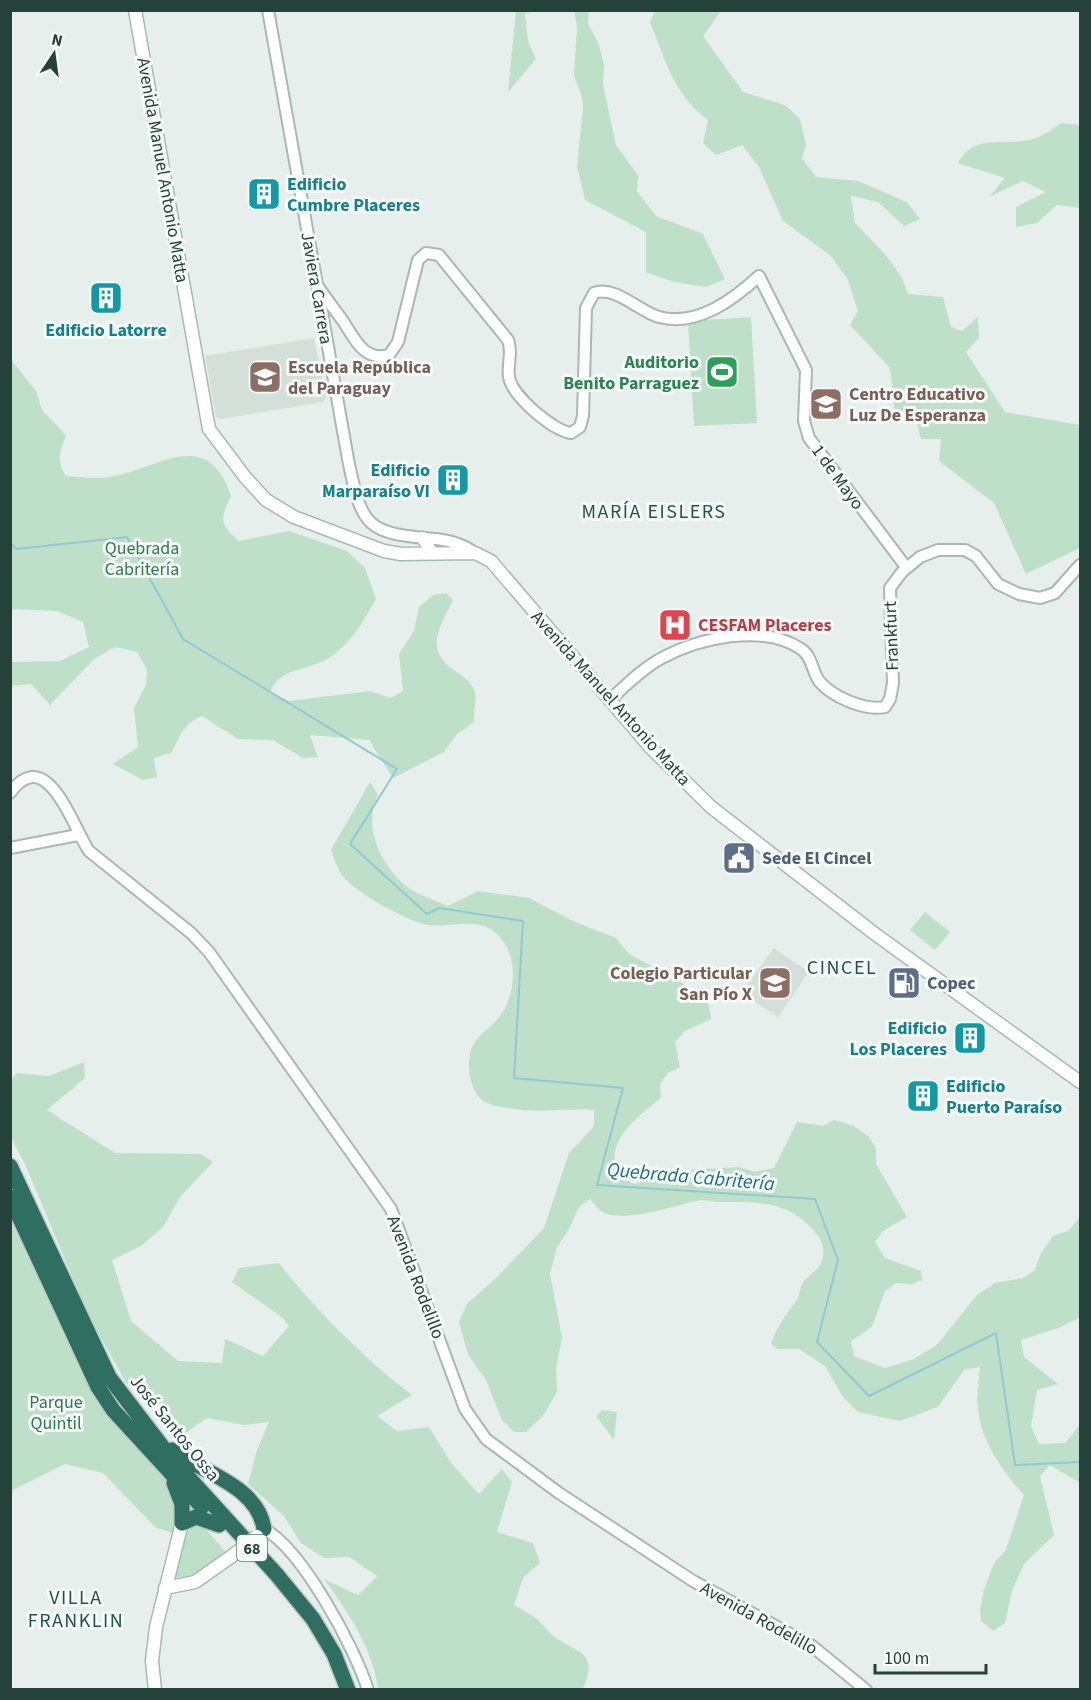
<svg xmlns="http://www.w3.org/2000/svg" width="1091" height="1700" viewBox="0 0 1091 1700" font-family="'Source Sans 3',sans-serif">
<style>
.built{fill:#d4dfda}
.green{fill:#bfe0c8}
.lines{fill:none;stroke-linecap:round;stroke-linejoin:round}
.stream{stroke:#8ec9d4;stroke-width:2}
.tertiary-casing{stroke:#a8b8b2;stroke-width:14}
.secondary-casing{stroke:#a4bbb3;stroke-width:15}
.motorway-casing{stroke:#c2cac8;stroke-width:18}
.tertiary{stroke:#fff;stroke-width:10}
.secondary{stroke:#fff;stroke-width:12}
.motorway{stroke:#2f6f62;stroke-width:15}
.secondary-bridge-casing{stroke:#a4bbb3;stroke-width:15;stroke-linecap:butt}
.secondary-bridge{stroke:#fff;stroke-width:12}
.labels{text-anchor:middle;stroke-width:6;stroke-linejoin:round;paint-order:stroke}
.shield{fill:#f7fbf9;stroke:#637a73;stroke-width:1.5}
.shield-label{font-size:16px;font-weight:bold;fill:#24423a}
.street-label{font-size:18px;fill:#24423a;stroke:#f7fbf9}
.culture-label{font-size:18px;font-weight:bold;fill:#0d838f;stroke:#f7fbf9;text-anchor:start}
.leisure-label{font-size:18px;font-weight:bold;fill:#27864d;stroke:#f7fbf9;text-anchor:end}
.education-label{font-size:18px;font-weight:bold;fill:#785e54;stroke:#f7fbf9;text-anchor:start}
.park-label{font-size:18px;fill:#2d7a4b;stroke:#f7fbf9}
.health-label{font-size:18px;font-weight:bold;fill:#be3a42;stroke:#f7fbf9;text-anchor:start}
.service-label{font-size:18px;font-weight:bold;fill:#4e5e75;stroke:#f7fbf9;text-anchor:start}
.neighbourhood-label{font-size:20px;letter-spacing:1.5px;fill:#1f5548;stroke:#f7fbf9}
.water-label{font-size:20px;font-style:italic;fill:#1c6f80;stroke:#f7fbf9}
</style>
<rect width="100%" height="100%" fill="#e6efeb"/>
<path class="built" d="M314,338l12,59 -3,5 -102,17 -5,-2 -11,-61z
M774,948l35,24 -31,45 -37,-24z"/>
<path class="green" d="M516,11h19l-10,3 3,27 8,18 -28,33z
M574,11h15l-1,12 11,22 5,20 -1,19 13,61 22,30 -1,16 19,25 47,18 22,45 -19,8 -32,-5 -28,-10v-40l-61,-32 -8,-34 6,-58 -1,-11 -8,-21 3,-49z
M655,11h66l-18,25 40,56 42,13 15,14 6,26 -4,13 14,19 42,4 49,21 13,17 -16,7 -26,-24 -27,-6 4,27 31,32 16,23 6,16 35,3 8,30 11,4 16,-14 1,21 -13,14 39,60 75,13v123l-54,26 -32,-71 -55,-42 2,-22h-20l-4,-17 -22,-8 -5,-46 -40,-43 8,-14 -10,-31 -18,-25 -47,-34 -24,-54 -17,-22 -26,10 -13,-12 5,-23c-35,-26 -42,-59 -58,-98z
M1061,123l19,2v83l-23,-3 -20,18 -21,4v-20l30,-15 -23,-11 -34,16 16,-19 -47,-15c16,-32 52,-15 78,-25 9,-3 17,-10 25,-15z
M751,317l6,106 -63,3 -6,-105z
M10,358l26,33 6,19 24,25c-6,17 -10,27 0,41 14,1 30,3 43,1 48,-7 98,-53 122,19 -11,23 -12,28 8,45l50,-10 58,20 18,17 11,31c-13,22 -24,44 -47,59 -21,13 -49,9 -59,34l19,9 81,-10 20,7 13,-7 -4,-37 15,-23 5,-24 14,-12 13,-2 7,7c-11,25 -31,48 1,70 7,5 16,11 20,19 4,9 -1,22 0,33l-17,12 -13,18 -51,26 -24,-38 -59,-5 8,22 -15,1 -30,-18 -35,-1 -36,-23c-20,8 -21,20 -31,37l-17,5 3,19 -14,3 -30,-16 25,-17 -4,-39 12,-23 1,-15 -10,-18 -22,-5 -21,12 -44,46 -19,-21 -20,2v-24l49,-1 29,-14 -6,-25 -26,-11 -46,-2z
M370,782l8,13c-16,31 3,70 28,91 12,9 29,14 42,20l30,-15 51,7 44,23 43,17 13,16 52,28 28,23 2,14 -26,12 -10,11 5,25 -12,6 -8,11 1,14c-17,14 -50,37 -46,63 1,5 5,12 7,17l12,6 52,-14 54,-3 15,5 19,-4 23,-46 26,4 11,-6 20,6 15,11 7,11v16l31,53 -24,14 -8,11 10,16 36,13 1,9 -10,4 -16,-1 -11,8 -13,36 -21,14 3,15 31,12 27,-8 25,-15 40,-50 18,-12 28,-5 12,-8 6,-17 12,-17 15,-5 12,-14v100l-19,10 -40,13 3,17 34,27 -21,6 -6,36 8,18 26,-1 15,-18v58l-30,-18 -10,11 14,59 -30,29 -12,27 -7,32 -12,8 -12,-10 -1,-12 4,-19 10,-27 12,-13 18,-55c-21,-23 -43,-54 -46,-86 -2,-13 1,-29 2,-42l-16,3 -26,37 -38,14 -42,-9 -15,-15 -18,-31 -26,-17h-22l-6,-5c6,-18 14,-28 25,-43 4,-4 3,-12 6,-17 7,-11 19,-13 21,-28 2,-16 -7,-24 -18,-34 -25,-22 -54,-20 -86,-20 -7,0 -15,-3 -23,-1 -26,6 -58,18 -85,14 -11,-2 -14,-8 -21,-16l-11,8 -10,22 -12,18 -7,27 12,64 -6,31 1,23 -14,24 -17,16h-12l-12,-12 -16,-40 -18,-25 -9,-33 8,-18 29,-26 48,-50 25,-75 25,-27v-16c-28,-2 -57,4 -86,-2 -7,-1 -20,-3 -26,-8 -13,-11 -17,-39 -9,-55 6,-10 14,-15 22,-23 18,-18 24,-54 11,-76 -21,-37 -52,-15 -83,-22 -19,-5 -70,-33 -81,-49 -5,-7 -8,-17 -11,-25z
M925,912l25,20 -15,18 -25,-20z
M84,1062l1,16 -38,32 68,43 86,1 12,8 -33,35 -17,30 -22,19 -29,14 19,61 47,40 44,2 3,-24 38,17 26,-30 -6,-8 -51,-36 7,-14 40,-5c35,46 87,97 133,132l-35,21 20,15 32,-4 22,36 28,31 23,-25 10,13 -15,50 36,11 7,20 -17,15 -9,27c8,5 17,9 24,15 6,5 11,13 17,17 23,17 44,14 28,52h-205c-5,-40 -30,-77 -54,-110l34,16 19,-19 -28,-19 -25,1 -23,-15 -17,-27 -36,-32 9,-34 12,-28 -25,3 -37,-7 -23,16 -17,-10 -6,-19 -34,-21 -38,-67 -64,-153 -14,-26 -1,-57 7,-8 32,3z
M10,1206l97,208 67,75 7,16 -6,29 -20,-7 -52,-54 -38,-9 -54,27z
M602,1410l15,2 -3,28 -18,-24z
M198,1521l29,32c-15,12 -32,28 -54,24l12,-50z"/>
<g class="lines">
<path class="stream" d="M10,543l6,6 111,-12 56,102 214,130 -47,75 77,70 12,-6 84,13 -9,157 109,10 -26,97 218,14 23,61 -21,82 52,54 127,-63 19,132 65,-3"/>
<g class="tertiary-casing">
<path id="tertiary" d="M268,10l80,449c14,70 19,74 88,80 15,2 27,5 39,14
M317,285c8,12 17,24 26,36 11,17 21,41 46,34l9,-13 20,-82 8,-7 13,2 69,85c5,13 -1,24 1,37 3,19 43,53 62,56l9,-6 3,-11 3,-108 8,-15c21,-8 46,19 65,24 38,10 74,-17 100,-41l47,94 -2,51 5,17 97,129
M610,700c15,-14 32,-31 50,-41 38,-21 103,-36 141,-10 11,7 11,22 18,32 13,16 46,30 66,26l5,-8 3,-16 -3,-95 12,-16 18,-15 18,-7h27l11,6 22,28 21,10 21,4 15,-5 25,-28
M10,793c37,-51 63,35 79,58l102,82 18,19 182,257 74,200 21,30 73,54 134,88 119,65 54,44
M10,848l68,-13
M264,1529c38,20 91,119 104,161"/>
</g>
<g class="secondary-casing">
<path id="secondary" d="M135,10l74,419 36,48 21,23 28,17 90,34 17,3 74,-1 16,8 159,186 61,60 164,127 205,148
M423,538l9,15
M165,1588l30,-6 37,-26
M155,1690l-3,-29 4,-34 26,-104"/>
</g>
<g class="motorway-casing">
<path id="motorway" d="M10,1166l99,211 62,81 106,117 36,44 21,35 14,36
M10,1197l88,190 15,23 89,97
M172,1450c31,23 86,36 92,79
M174,1483l8,21v19
M182,1523l14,-6 23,8"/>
</g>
<use href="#tertiary" class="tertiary"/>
<use href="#secondary" class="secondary"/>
<use href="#motorway" class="motorway"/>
<g class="secondary-bridge-casing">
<path id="secondary-bridge" d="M232,1556l25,-20"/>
</g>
<use href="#secondary-bridge" class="secondary-bridge"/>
</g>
<defs>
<g id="building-square" transform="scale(1.725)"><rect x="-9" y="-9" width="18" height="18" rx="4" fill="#0f9aa8" stroke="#f7fbf9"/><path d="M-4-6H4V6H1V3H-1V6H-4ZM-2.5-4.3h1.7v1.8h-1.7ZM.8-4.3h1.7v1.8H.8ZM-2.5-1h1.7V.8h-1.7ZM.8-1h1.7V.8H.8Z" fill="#fff"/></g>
<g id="stadium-square" transform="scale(1.725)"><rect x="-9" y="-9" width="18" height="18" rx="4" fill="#2e9e5b" stroke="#f7fbf9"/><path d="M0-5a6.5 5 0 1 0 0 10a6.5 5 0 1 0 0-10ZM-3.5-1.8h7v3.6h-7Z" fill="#fff"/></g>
<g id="school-square" transform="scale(1.725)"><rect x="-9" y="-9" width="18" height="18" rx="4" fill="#8d6e63" stroke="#f7fbf9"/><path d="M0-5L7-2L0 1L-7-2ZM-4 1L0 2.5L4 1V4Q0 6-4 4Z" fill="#fff"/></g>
<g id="university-square" transform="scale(1.725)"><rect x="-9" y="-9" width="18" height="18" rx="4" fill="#8d6e63" stroke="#f7fbf9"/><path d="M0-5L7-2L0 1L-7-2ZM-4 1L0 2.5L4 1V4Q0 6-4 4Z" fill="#fff"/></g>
<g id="hospital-square" transform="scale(1.725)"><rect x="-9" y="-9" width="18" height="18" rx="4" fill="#e0444e" stroke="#f7fbf9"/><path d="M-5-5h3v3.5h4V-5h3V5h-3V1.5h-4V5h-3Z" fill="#fff"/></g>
<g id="civic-square" transform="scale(1.725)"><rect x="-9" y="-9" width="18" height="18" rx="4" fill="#5c6f8a" stroke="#f7fbf9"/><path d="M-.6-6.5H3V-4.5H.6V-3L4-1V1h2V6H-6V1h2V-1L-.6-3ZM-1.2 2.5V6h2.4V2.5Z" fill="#fff"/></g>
<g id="fuel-square" transform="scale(1.725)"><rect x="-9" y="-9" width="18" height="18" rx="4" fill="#5c6f8a" stroke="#f7fbf9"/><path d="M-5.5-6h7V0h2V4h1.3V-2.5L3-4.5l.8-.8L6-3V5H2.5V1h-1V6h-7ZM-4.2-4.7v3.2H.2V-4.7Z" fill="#fff"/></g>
</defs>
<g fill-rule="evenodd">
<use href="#building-square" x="264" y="194"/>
<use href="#building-square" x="106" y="298"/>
<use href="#stadium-square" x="722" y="372"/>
<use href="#school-square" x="265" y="377"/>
<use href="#university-square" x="826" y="404"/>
<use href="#building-square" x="453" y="480"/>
<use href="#hospital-square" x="675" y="625"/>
<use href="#civic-square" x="739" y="858"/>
<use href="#school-square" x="775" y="983"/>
<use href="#fuel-square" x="904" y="983"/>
<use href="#building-square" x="970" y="1038"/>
<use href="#building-square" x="923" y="1096"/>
</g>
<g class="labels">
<rect class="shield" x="237" y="1535" width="30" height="26" rx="4.5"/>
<g class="shield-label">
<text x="252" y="1554">68</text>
</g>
<g class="street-label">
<text transform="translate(163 170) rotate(80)" y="6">Avenida Manuel Antonio Matta</text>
<text transform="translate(317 288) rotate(80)" y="6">Javiera Carrera</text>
<text transform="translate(838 477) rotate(54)" y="6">1 de Mayo</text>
<text transform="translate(891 636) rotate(-92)" y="6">Frankfurt</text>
<text transform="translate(611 698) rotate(48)" y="6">Avenida Manuel Antonio Matta</text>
<text transform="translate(416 1277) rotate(69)" y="6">Avenida Rodelillo</text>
<text transform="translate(175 1428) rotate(51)" y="6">José Santos Ossa</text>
<text transform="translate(759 1618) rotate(29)" y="6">Avenida Rodelillo</text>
</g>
<g class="culture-label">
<text x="287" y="190">Edificio<tspan x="287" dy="21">Cumbre Placeres</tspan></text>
<text x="106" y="336" text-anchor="middle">Edificio Latorre</text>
<text x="430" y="476" text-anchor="end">Edificio<tspan x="430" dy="21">Marparaíso VI</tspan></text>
<text x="947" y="1034" text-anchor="end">Edificio<tspan x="947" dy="21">Los Placeres</tspan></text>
<text x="946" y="1092">Edificio<tspan x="946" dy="21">Puerto Paraíso</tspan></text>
</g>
<g class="leisure-label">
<text x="699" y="368">Auditorio<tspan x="699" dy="21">Benito Parraguez</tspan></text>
</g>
<g class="education-label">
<text x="288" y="373">Escuela República<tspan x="288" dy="21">del Paraguay</tspan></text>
<text x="849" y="400">Centro Educativo<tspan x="849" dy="21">Luz De Esperanza</tspan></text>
<text x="752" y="979" text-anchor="end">Colegio Particular<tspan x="752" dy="21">San Pío X</tspan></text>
</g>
<g class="park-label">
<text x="142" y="554">Quebrada<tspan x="142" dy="21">Cabritería</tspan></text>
<text x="56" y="1408">Parque<tspan x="56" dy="21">Quintil</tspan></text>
</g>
<g class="health-label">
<text x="698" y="631">CESFAM Placeres</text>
</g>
<g class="service-label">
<text x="762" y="864">Sede El Cincel</text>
<text x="927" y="989">Copec</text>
</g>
<g class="neighbourhood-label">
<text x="654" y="518">MARÍA EISLERS</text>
<text x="842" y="974">CINCEL</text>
<text x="76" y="1604">VILLA<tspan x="76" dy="23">FRANKLIN</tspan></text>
</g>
<g class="water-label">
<text transform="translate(691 1176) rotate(5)" y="7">Quebrada Cabritería</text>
</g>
</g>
<rect width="1091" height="1700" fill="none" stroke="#24423a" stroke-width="24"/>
<g transform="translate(54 54) rotate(13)" stroke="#f7fbf9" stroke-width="4.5" paint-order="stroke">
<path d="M0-4.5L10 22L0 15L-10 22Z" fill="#24423a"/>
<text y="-9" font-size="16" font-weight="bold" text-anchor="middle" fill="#24423a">N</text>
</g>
<path d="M875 1664v9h111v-9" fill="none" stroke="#24423a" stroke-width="3"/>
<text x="884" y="1664" font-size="18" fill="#24423a" stroke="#f7fbf9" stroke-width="4.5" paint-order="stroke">100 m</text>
</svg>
